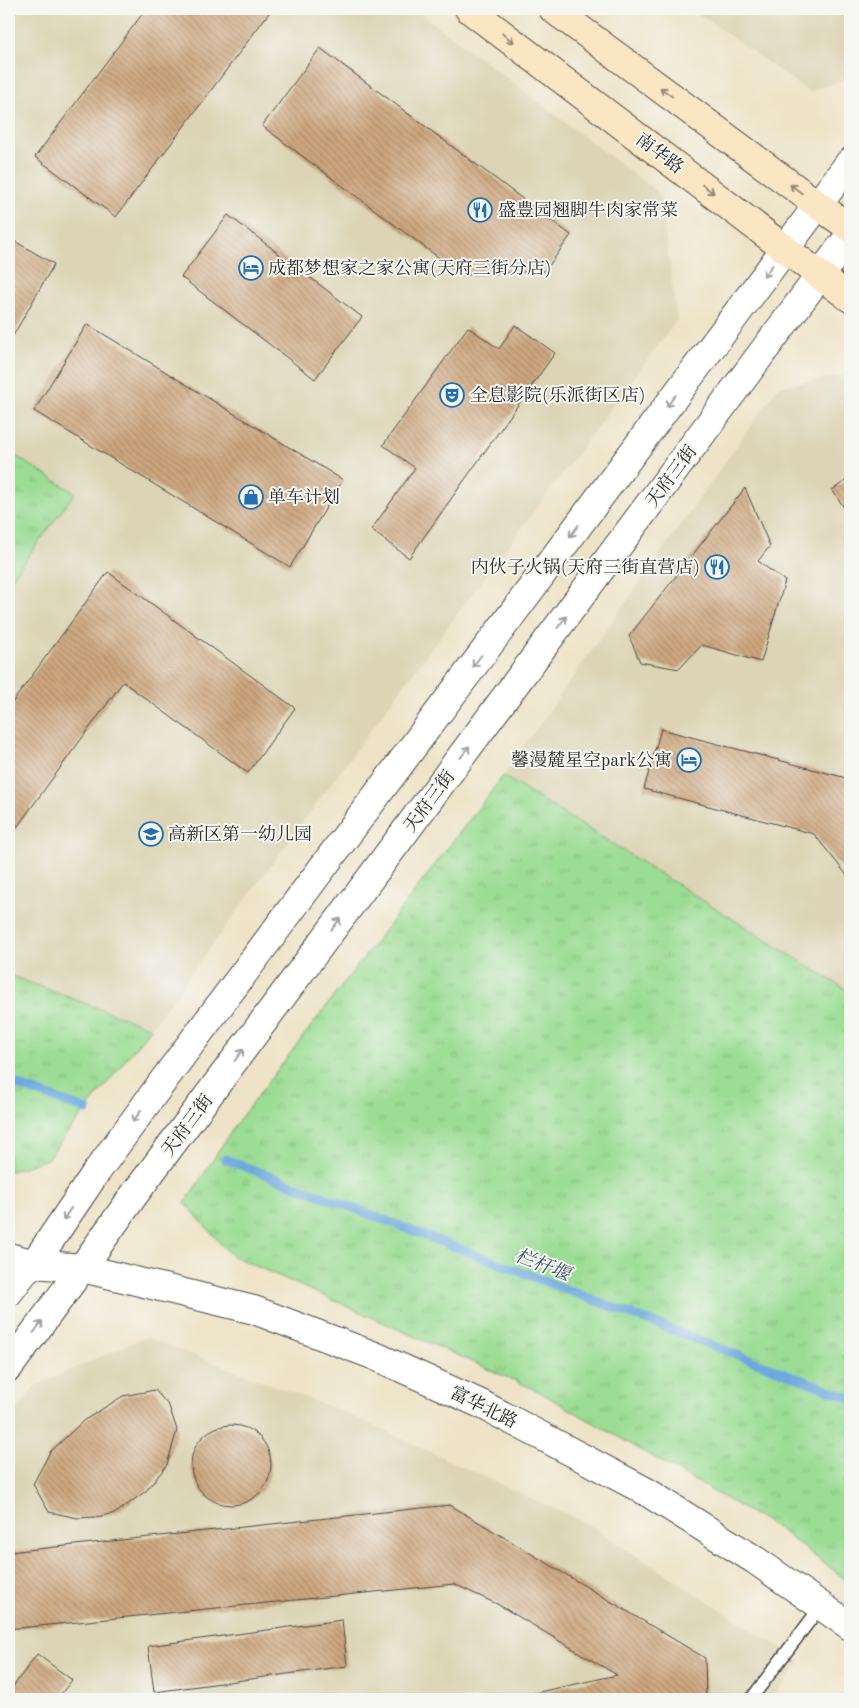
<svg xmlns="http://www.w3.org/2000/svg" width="859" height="1708" viewBox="0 0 859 1708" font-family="'Old Standard TT','Noto Serif SC',serif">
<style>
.built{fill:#dcd4b4}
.park{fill:url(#park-tufts);stroke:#638460}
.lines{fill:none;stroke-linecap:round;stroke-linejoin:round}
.stream{stroke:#6da8de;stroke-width:9}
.building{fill:url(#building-back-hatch)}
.service-casing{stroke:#484742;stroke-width:14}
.tertiary-casing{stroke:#484742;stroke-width:30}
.secondary-casing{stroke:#484742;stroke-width:30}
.service{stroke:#fff;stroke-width:11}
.tertiary{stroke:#fff;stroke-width:28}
.secondary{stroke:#fbe6c4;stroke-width:28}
.oneway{stroke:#938878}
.oneway2{stroke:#a0a0a0}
.labels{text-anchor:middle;stroke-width:4;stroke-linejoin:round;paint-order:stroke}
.street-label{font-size:18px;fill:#2b2b2b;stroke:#f6f6f2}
.poi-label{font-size:18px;fill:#2b2b2b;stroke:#f6f6f2;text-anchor:start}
.water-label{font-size:19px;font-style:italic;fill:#42576a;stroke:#f6f6f2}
</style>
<defs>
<pattern id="park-tufts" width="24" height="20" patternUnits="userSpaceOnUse" patternTransform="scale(1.25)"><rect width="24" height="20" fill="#9bdd94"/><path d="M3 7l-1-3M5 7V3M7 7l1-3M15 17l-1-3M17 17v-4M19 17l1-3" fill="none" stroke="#86be80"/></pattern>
<pattern id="building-back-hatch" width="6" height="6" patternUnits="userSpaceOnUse" patternTransform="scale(1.25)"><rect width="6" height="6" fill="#cea77f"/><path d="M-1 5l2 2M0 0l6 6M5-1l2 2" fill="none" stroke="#a78868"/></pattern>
</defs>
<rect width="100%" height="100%" fill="#f6f6f2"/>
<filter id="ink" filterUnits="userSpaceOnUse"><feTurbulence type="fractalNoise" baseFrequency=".02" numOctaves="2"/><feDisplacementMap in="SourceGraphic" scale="10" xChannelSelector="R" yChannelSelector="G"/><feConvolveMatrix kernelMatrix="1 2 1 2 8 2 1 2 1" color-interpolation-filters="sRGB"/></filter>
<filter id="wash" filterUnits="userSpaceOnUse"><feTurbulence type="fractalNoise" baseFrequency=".0096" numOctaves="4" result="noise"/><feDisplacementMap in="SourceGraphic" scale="20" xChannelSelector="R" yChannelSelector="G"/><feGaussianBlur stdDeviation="1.12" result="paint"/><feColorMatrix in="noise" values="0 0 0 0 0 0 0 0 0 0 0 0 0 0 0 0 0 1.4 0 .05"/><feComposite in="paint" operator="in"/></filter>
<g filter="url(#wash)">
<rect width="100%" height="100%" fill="#eee3c6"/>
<path class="built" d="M9,9h406l245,185 17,126 -279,373 -247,335 -142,-53v-393l66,-89 -66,-41z
M692,9h158v68l-41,15z
M850,375v617l-347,-216 276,-390z
M146,1337l195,74 248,114 212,136 -29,38h-763v-278l26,-35z"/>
<path class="park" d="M9,452l66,41 -66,89z
M503,776l347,216v591l-71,-54 -241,-138 -307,-136 -46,-52 51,-79z
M9,975l142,53 -104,131 -38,13z"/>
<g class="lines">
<path class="stream" d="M9,1082l78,28
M225,1159l625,239"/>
</g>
<g id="blocks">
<path class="building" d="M146,9h126l-156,208 -81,-60z
M320,48l251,187 -26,36 -83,4 -200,-149z
M228,215l134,102 -47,62 -134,-102z
M9,238l45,26 -45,79z
M87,324l256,156 -53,87 -256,-156z
M515,325l40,28 -146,205 -38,-28 44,-62 -32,-23 85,-118 31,22z
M850,478v38l-18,-26z
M745,488l25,58 -12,15 27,20 -24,81 -59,-17 -23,24 -39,-7 -11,-26z
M108,572l187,136 -47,65 -125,-91 -114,156v-131z
M661,729l189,50v100l-36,-45 -170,-45z
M155,1390l14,16 8,24 -10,35 -21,26 -30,22 -20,4 -18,1 -29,-6 -16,-28 17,-32 33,-31 40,-25z
M191 1465a40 40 0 1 1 80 0a40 40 0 1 1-80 0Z
M450,1505l255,153 1,41h-184l-1,-3 96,-21 -118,-70 -45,-21 -445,45v-77z
M342,1620l5,46 -193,26 -6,-46z
M37,1654l35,26 -15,19h-48v-7z"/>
</g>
</g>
<g filter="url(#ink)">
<use href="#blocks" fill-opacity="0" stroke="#484742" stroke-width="1"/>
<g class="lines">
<g class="service-casing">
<path id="service" d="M751,1699l70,-93"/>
</g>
<g class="tertiary-casing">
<path id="tertiary" d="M9,1257l25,7 48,4 172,42 121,46 106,48 166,88 108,68 95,66
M9,1292l15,-20 10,-8 61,-90 71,-97 684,-915
M9,1367l73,-99 52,-73 716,-960"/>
</g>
<g class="secondary-casing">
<path id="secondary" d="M469,9l381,289
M553,9l265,196 32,23"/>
</g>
<use href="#service" class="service"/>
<use href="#tertiary" class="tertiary"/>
<use href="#secondary" class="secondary"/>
</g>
<defs><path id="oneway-shaft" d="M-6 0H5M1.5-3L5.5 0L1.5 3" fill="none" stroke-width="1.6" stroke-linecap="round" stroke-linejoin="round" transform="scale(1.25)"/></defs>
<g class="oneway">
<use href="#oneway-shaft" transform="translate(508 38) rotate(37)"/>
<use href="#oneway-shaft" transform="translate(666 92) rotate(-143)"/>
<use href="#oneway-shaft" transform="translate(708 189) rotate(37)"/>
<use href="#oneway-shaft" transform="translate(796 189) rotate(-143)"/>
</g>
<g class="oneway2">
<use href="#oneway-shaft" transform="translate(768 271) rotate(127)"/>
<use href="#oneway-shaft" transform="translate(671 401) rotate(127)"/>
<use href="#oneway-shaft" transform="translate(574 531) rotate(127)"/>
<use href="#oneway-shaft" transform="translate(562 622) rotate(-53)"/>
<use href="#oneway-shaft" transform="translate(477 661) rotate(127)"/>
<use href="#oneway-shaft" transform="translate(465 752) rotate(-53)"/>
<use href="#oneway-shaft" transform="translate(336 924) rotate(-53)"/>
<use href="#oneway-shaft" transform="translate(239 1055) rotate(-53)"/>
<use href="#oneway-shaft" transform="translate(137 1116) rotate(126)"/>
<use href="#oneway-shaft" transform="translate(67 1214) rotate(124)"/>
<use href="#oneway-shaft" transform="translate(38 1327) rotate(-53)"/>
</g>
</g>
<defs>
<g id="restaurant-ring" transform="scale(1.25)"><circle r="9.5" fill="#f6f6f2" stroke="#1f6fb2" stroke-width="1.5"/><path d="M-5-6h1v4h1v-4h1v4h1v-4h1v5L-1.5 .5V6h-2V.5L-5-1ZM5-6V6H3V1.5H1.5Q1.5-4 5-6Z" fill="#1f6fb2"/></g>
<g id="hotel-ring" transform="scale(1.25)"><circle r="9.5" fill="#f6f6f2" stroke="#1f6fb2" stroke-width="1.5"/><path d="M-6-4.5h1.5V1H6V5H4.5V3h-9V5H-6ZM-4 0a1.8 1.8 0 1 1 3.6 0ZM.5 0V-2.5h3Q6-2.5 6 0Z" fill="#1f6fb2"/></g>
<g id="theatre-ring" transform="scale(1.25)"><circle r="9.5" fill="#f6f6f2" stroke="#1f6fb2" stroke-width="1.5"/><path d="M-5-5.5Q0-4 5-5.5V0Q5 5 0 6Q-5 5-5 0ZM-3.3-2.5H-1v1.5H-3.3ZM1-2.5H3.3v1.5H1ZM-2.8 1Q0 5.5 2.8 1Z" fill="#1f6fb2"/></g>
<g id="shop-ring" transform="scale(1.25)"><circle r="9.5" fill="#f6f6f2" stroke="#1f6fb2" stroke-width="1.5"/><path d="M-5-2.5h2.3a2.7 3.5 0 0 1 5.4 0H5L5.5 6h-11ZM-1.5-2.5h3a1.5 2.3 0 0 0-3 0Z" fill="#1f6fb2"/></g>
<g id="school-ring" transform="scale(1.25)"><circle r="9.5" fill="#f6f6f2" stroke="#1f6fb2" stroke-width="1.5"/><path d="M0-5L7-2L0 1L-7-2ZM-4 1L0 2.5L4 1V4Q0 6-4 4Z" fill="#1f6fb2"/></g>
</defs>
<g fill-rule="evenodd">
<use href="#restaurant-ring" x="480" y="210"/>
<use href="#hotel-ring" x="251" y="268"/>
<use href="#theatre-ring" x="452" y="395"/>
<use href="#shop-ring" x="251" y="497"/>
<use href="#restaurant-ring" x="717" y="567"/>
<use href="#hotel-ring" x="689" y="760"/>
<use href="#school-ring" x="151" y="834"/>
</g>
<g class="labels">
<g class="street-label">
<text transform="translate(660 153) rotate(37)" y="6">南华路</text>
<text transform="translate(671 476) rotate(-53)" y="6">天府三街</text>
<text transform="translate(429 801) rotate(-53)" y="6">天府三街</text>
<text transform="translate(187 1125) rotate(-53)" y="6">天府三街</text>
<text transform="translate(484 1407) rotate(26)" y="6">富华北路</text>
</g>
<g class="poi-label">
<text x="498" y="216">盛豊园翘脚牛肉家常菜</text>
<text x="268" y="274">成都梦想家之家公寓(天府三街分店)</text>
<text x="470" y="401">全息影院(乐派街区店)</text>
<text x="268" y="503">单车计划</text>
<text x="700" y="573" text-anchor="end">内伙子火锅(天府三街直营店)</text>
<text x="672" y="766" text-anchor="end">馨漫麓星空park公寓</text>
<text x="168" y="840">高新区第一幼儿园</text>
</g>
<g class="water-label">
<text transform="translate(543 1264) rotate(21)" y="7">栏杆堰</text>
</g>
</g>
<rect width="859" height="1708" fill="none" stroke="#f6f6f2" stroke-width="30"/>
</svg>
